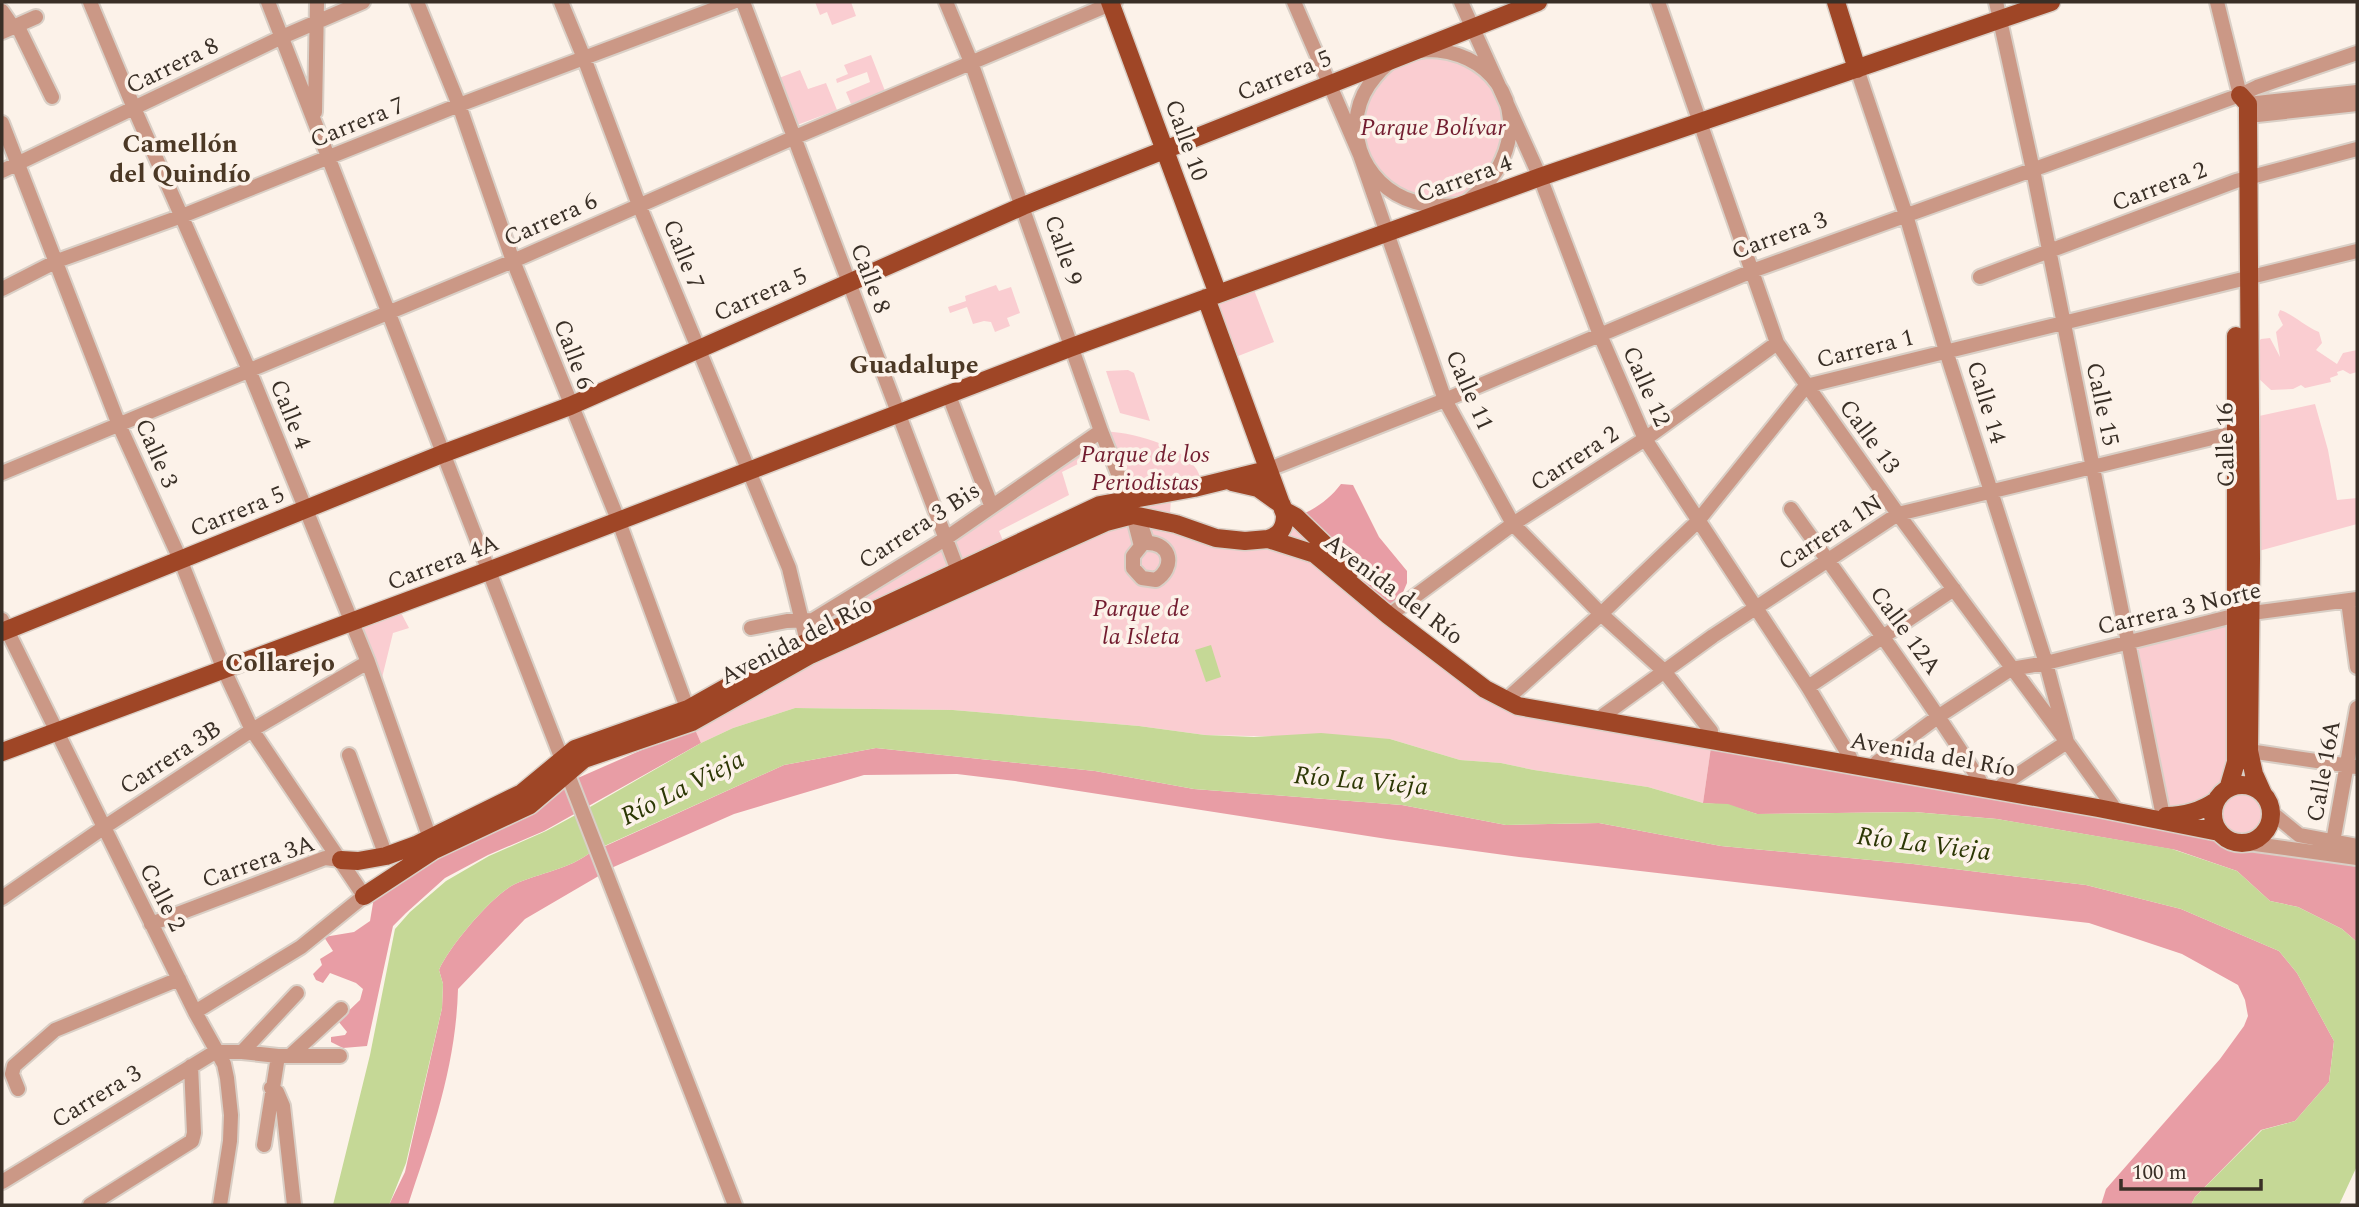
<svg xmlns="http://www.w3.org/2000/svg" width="2359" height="1207" viewBox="0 0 2359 1207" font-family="Spectral,serif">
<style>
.green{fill:#facdd1}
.forest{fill:#e89da5}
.water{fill:#c5d896}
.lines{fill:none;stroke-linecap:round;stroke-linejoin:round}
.minor-casing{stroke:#d9cfc6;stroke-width:18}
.major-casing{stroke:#d9cfc6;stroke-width:21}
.minor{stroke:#cb9886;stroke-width:14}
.major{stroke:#9f4626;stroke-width:18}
.labels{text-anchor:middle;stroke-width:7;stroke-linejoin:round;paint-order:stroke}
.street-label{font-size:24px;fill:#392f26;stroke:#fcf2e9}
.park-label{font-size:24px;font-style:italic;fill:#721c2f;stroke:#fcf2e9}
.neighbourhood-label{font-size:26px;font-weight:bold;fill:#4b3825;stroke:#fcf2e9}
.water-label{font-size:26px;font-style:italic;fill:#2c3704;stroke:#fcf2e9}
</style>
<rect width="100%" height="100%" fill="#fcf2e9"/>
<path class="green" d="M815,2h36l5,14 -24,9 -5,-13 -7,3z
M1427,50l23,2 49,34 9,58 -45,61 -25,1 -57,-22 -26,-59 24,-53z
M871,55l14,36 -34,13 -5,-12 24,-10 -3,-10 -30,11 -1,-4 12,-5 -4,-9z
M800,70l8,19 18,-6 11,27 -40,15 -18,-47z
M1251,282l23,60 -46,18 -22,-62z
M996,285l3,6 12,-4 9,26 -13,5 3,8 -15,6 -4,-10 -7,-1 -11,3 -6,-17 -17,6 -2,-6 18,-6 -1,-5z
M2280,310c15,5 24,16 39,22l3,11 -6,7 21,14 6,-11 14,-3v22l-7,2 -7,-4 -6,2 1,3 -8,3 1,4 -26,6 -4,-3 -8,4 -22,1 -14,-13 -2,-32 6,-6 9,-1 10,19 -4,-25 7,-7 -5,-10z
M1128,370l6,3 16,48 -30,-8 -14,-42z
M2315,404l13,46 9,50 20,-2v26l-102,28 4,-136z
M1101,431c30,1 80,13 96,39 3,5 4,11 6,16l64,-16 15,35 -35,-21 -76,15 -1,15 3,7 95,18 15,-29 206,182 223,48 -9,63 -55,-16 -114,-17 -33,-7 -41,-3 -70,-21 -185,-4 -66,-9 -186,-16 -158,-2 -62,20 -32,15 -9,-21 118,-67 323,-140z
M1089,439l10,5 3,8 -40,20 7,23 -70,36 7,17 -199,94 -6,-21 12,-1z
M399,609l10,19 -16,5 -13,53 -25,-63z
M2237,615l1,170c22,0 32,15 33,34 -12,38 -62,28 -57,-11l-51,8 -34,-175z"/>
<path class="forest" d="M1341,484l12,1 26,52 28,34v12l-12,28 -99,-94c18,-7 33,-17 45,-33z
M694,727l7,16 -157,88 -56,24 -43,23 -39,35 -13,13 -26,120 -24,2 -12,-6v-5l14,-2 2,-3 -9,-11 22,-21 3,-11 -7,-6 -26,-10 -7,10 -7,-3 -3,-6 9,-9 -2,-6 13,-8 -9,-14 30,-5 16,-11 4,-24 26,-23 171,-93z
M1712,740l446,81 82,25 117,19v77l-15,-13 -44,-22 -28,-6 -33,-30 -61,-21 -179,-31 -83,-7 -157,2 -29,-9 -25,-2z
M876,748l219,23 99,18 208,16 104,20 93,-2 122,23 192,18 173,21 95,24 98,42 18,22 37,68 -5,41 -34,39 -34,9 -66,67 -4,8h-90l5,-16 114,-130 24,-33 4,-10 -3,-16 -7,-15 -56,-31 -93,-31 -570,-66 -132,-18 -372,-58 -58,-7 -93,1 -130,39 -125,55 -8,-21 183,-83z
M591,852l11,22 -77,45 -67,70c-2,77 -26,144 -50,216h-19l16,-33 37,-164 1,-24 -4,-14c9,-22 54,-76 76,-86 24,-11 55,-15 76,-32z"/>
<path class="water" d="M1211,645l10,32 -15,5 -11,-32z
M795,708l158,2 186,16 66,9 49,2 67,-4 69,6 70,21 41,3 33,7 114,17 55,16 25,1 29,10 157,-2 83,7 175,30 65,22 33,30 28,6 44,22 15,13v224l-18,39h-148l4,-8 67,-67 33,-9 34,-39 5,-41 -37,-68 -18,-22 -98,-42 -95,-24 -173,-21 -192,-18 -122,-23 -93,2 -104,-20 -208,-16 -99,-18 -219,-23 -92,17 -193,87c-21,17 -52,21 -76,32 -22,10 -67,64 -76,86l4,14 -1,24 -36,155 -17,42h-56l37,-150 25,-126 15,-17 36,-31 43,-25 57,-25 37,-20 118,-68 32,-15z"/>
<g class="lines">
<g class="minor-casing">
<path id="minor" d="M90,2l44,106 115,262 119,292 65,185
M268,2l467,1203
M417,2l42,103 54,156 106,261 71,194
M561,2l23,56 55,147 150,363 20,82
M743,2l215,569
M946,2l25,60 130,369 27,68
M1294,2l66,153 85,245 68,124 88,90 63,57 47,60
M1461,2l79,175 60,158 45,104 163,248 42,70
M1658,2l119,341 121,171 169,228
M1996,2l37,168 130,646
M2217,2l23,93
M2,11l11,16
M17,25l35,72
M2,32l34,-15
M1427,50c61,0 101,52 75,110 -8,19 -23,32 -39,45 -16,1 -32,2 -48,-3 -55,-16 -78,-81 -40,-125 7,-9 19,-20 30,-23 7,-2 15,-3 22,-4z
M1857,69l49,146 40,136 100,312 21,79 46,64
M2248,104l109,-12
M315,112l2,-110
M2248,116l109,-12
M2,123l117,302 61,134 44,111 28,60 112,166 -63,51 -106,65
M2,171l280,-134 81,-35
M1980,277l256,-96 121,-32
M2,289l55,-28 125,-45 277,-111 274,-103
M948,393l43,112
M1267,470l178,-70 307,-129 488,-176 17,-8 100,-34
M2,473l511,-212 280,-123 322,-136
M1791,509c64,90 130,178 189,272
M1133,515l9,13 5,15c25,0 28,25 9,37l-14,-2 -9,-10v-12l8,-10z
M2348,601l9,66
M1395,611l118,-87 132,-85 132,-96
M2,620l193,392 29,52 3,14 4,37 -1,26 -10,64
M751,628l36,-7 26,-1 132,-81 156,-108
M1808,687l146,-98
M1506,700l95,-86 96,-92 109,-136 551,-135
M1604,715l109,-79 185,-122 339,-82
M2249,751l108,16
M349,755l37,101
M1877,762l62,-46 72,-47 35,-6 191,-48 120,-16
M2002,785l65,-43
M2271,812l28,23 58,11
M2333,842l24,-134
M2248,843l109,15
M2,898l101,-70 149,-98 116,-68
M151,924l174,-66 16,2
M242,1052l55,-59
M291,1055l50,-46
M271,1088l6,4 6,14 11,99
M18,1089l-6,-15 2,-8 41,-36 124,-51
M264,1145l14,-89
M2,1182l213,-130h27l36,4h62
M90,1205l102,-64 2,-8 -3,-67"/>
</g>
<g class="major-casing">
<path id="major" d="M1110,2l108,292
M1836,2l21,67
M2240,95l8,9v12l3,442 -2,193 5,23 9,20
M1206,298l79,217c0,13 -5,20 -17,24
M1232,482l26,6 24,17
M1283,510l13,7 55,53
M2,632l440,-178 128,-48 453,-200 515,-204
M2,752l486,-181 584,-224 468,-170 511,-175
M2213 814a29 29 0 1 1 58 0a29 29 0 1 1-58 0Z
M2229,786l7,-24v-426
M2166,816c19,0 34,-4 50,-15
M341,860l17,1 28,-5 30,-11 106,-52 53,-44 113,-40 119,-67 293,-137 94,-17 73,-18
M364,896l70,-46 96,-45 54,-46 108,-37 118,-67 296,-133 27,-7 43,9 40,14 29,3 23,-2 47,15 73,61 97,74 33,17 580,102 121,24"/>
</g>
<use href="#minor" class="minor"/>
<use href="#major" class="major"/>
</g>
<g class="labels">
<g class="street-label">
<text transform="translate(172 65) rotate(-26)" y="8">Carrera 8</text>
<text transform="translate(1284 75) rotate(-22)" y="8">Carrera 5</text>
<text transform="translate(357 122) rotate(-22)" y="8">Carrera 7</text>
<text transform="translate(1187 140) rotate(70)" y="8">Calle 10</text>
<text transform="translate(1464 178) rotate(-20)" y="8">Carrera 4</text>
<text transform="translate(2159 186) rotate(-21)" y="8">Carrera 2</text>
<text transform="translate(550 219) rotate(-24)" y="8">Carrera 6</text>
<text transform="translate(1779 235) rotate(-20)" y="8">Carrera 3</text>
<text transform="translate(1064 250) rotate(71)" y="8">Calle 9</text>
<text transform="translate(684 254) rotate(68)" y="8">Calle 7</text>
<text transform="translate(871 278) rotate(69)" y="8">Calle 8</text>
<text transform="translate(760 294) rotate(-24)" y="8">Carrera 5</text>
<text transform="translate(1865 348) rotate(-14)" y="8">Carrera 1</text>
<text transform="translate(574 354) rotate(69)" y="8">Calle 6</text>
<text transform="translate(1647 386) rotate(66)" y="8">Calle 12</text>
<text transform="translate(1470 390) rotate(66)" y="8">Calle 11</text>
<text transform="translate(1987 402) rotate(73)" y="8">Calle 14</text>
<text transform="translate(2103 404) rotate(78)" y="8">Calle 15</text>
<text transform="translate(291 414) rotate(68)" y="8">Calle 4</text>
<text transform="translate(1870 436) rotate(54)" y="8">Calle 13</text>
<text transform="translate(2225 445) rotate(-91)" y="8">Calle 16</text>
<text transform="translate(157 453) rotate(66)" y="8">Calle 3</text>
<text transform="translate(1574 458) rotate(-33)" y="8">Carrera 2</text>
<text transform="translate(237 511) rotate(-22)" y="8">Carrera 5</text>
<text transform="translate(919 525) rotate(-33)" y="8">Carrera 3 Bis</text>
<text transform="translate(1830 532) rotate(-33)" y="8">Carrera 1N</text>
<text transform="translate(443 562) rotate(-21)" y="8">Carrera 4A</text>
<text transform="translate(1394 589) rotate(37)" y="8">Avenida del Río</text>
<text transform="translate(2179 608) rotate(-13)" y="8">Carrera 3 Norte</text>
<text transform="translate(1906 630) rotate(54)" y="8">Calle 12A</text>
<text transform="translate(796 640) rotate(-27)" y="8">Avenida del Río</text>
<text transform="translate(1933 754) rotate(10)" y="8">Avenida del Río</text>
<text transform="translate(170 757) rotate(-33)" y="8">Carrera 3B</text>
<text transform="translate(2323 771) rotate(-80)" y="8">Calle 16A</text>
<text transform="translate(258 861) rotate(-19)" y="8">Carrera 3A</text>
<text transform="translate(163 897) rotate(63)" y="8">Calle 2</text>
<text transform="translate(96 1096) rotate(-31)" y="8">Carrera 3</text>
</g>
<g class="park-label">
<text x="1433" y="135">Parque Bolívar</text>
<text x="1145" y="462">Parque de los<tspan x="1145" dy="28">Periodistas</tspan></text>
<text x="1141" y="616">Parque de<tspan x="1141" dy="28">la Isleta</tspan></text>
</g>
<g class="neighbourhood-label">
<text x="180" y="152">Camellón<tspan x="180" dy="30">del Quindío</tspan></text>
<text x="914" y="373">Guadalupe</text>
<text x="280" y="671">Collarejo</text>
</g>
<g class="water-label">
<text transform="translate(1361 780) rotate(5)" y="9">Río La Vieja</text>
<text transform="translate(682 787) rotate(-27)" y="9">Río La Vieja</text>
<text transform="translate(1924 843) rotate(7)" y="9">Río La Vieja</text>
</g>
</g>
<rect width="2359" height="1207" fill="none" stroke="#392f26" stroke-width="7"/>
<path d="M2121 1179v10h140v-10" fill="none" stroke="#392f26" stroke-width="3.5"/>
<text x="2132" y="1179" font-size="21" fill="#392f26" stroke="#fcf2e9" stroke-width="5" paint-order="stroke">100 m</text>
</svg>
